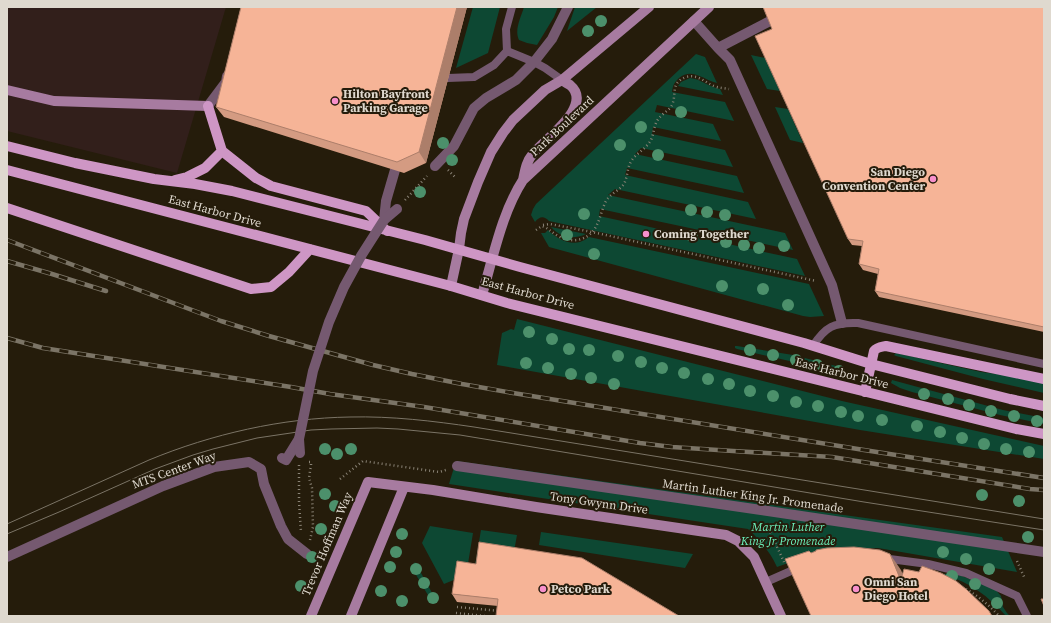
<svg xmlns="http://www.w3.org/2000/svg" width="1051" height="623" viewBox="0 0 1051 623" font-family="'Source Serif 4',serif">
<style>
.industrial{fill:#321f1b}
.green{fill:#0d4833}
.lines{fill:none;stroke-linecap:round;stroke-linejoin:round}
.path{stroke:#8a8376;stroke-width:2.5;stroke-dasharray:1 3;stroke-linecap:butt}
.lane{stroke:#755970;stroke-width:8}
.street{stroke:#755970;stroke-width:10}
.secondary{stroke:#a77ba0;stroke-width:10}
.primary{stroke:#ce96c5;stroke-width:10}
.tram{stroke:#7b7466;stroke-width:1}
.rail-casing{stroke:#7b7466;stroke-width:4.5}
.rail{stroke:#251c0b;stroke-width:3;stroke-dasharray:9;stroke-linecap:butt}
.path-bridge{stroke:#8a8376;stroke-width:2.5;stroke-dasharray:1 3;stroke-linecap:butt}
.street-bridge{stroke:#755970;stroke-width:10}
.tree{fill:#4c906b}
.wall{fill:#d49b82}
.shaded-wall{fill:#ac7e6a}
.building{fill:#f6b497;stroke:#ac7e6a}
.poi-dot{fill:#f890cc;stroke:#251c0b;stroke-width:1.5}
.labels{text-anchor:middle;stroke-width:4;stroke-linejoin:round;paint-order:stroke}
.poi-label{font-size:12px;font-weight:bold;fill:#dfd9cf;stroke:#251c0b;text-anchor:start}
.street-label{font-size:12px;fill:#dfd9cf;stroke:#251c0b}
.park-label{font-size:12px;font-style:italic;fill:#6befba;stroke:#251c0b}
</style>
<rect width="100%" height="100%" fill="#251c0b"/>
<path class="industrial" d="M7,7h219l-49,166 -170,-42z"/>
<path class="green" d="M473,7h27l-12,46 -32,15z
M524,7h34l-4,10 -17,28 -10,-2 -8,-3c-5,-10 2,-23 5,-33z
M575,7h22l-30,24z
M696,54l9,3 12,26c-13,-3 -25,-16 -38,-5 -5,5 -6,7 -7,14l53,10 9,19 -77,-16 -2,7 58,12 8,17 -68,-14 -1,7 73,16 8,17 -92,-19 -6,6 102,22 7,17 -117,-25 -2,7 123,27 8,17 -141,-30 -7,6 177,38 8,17 -193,-41 -1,7 198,43 8,17 -256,-55c-5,-5 -9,-5 -14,1l-4,-7 2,-6 3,-5z
M751,55l14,3 15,33 -13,-2z
M690,78c11,1 19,9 30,11l3,6 -45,-9 3,-4z
M775,107l13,2 15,34 -13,-3z
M551,227l35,7c-13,6 -25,4 -35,-7z
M548,230c8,8 20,15 32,12 3,-1 6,-3 9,-5l220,47 15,32 -14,1 -7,-1 -254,-69 -8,-14h4z
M517,319l325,82 202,45v13l-184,-29 -363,-65 5,-32 9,-4 3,1z
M735,346h2l56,9 51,13 1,3 -3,2 -105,-24 -2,-1z
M896,353l85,19 24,3 39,8v10l-61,-14 -87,-23 -2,-1z
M892,380l111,30 41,8v6l-44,-9 -88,-23 -12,-4 -9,-5z
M456,461l546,76 15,35 -139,-24 -39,1 -31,7 -31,11c-7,-15 -17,-27 -29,-38l-299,-45z
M430,526l43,7 -6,37 7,1 7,-41 36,5 -13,72 -43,-30 -17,7 -22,-41z
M541,532l152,22 -8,14 -146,-23z
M415,562l21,38 -4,2 -20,-34z
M949,573l13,3 33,13 6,7 2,11 4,6 3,3h-4c-18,-20 -36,-34 -62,-41l1,-1z"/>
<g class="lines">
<path class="path" d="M448,170l7,7
M405,200l22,-24
M543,225l7,-1 42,8 224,49
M536,230l6,-4c6,2 8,5 13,8 6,5 18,8 26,5 17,-5 18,-22 24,-36 4,-9 14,-12 19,-19 4,-8 3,-17 8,-24 4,-6 12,-10 17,-17 5,-6 4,-15 8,-22 4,-7 12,-10 15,-16 5,-11 -2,-22 14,-28 12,-3 18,5 28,9 5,2 10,2 15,3
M309,462h2v3l-2,13 3,10 1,39 -3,13
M340,479l23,-18 76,11 7,-2
M767,525l17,37
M1017,561l8,18
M966,589c12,7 23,16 33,27
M457,607l43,4
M456,613l29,3"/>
<path class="lane" d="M507,51l-1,-22 6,-22
M448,78l26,-1 20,-12 13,-14 27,11 11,6 17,12
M813,346c12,-19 21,-24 45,-23l186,41
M882,558l46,6 38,9 51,23 10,20
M766,582l34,-15"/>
<path class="street" d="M694,21l24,27 52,-27
M718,48l12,12 102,225 10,38
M208,106l18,-24 1,-6
M435,166l19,-20 20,-38 12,-10 30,-18 18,-18 18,-23 16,-32
M384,220l2,-19 9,-31
M282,458l4,2 13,-21
M457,466l304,44 283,42
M7,557l156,-71 51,-19 35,-5 12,7 3,15 17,42 7,13 19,15"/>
<path class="secondary" d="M7,90l47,11 154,5
M523,180c2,-9 3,-18 9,-25 11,-15 63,-49 38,-70 -3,-2 -6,-3 -8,-5
M451,286l8,-37 2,-16 3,-14 14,-37 13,-30 12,-19 10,-13 32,-30 17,-10 87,-73
M482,295c11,-37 20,-83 41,-115l186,-173
M311,616l57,-134 65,8 103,17 190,28 12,6 16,16 27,59
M351,616l53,-129"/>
<path class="primary" d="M208,106l14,45 34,27 15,8 95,25 21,20
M7,146l68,17 79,16 41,5 37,7 193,49 95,27 284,76 67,21 139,35 34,7
M7,170l444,116 56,17 509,126 28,5
M175,180l12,-3 18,-9 17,-17
M7,208l244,81 20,-2 18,-15 21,-23
M865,392l9,-41c3,-4 7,-4 12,-5l158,33"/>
<path class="tram" d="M7,524l142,-64c63,-26 133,-42 201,-43 42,-1 83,4 124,10l570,92
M7,534l52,-22 96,-43 38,-14 20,-6 44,-11 54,-8 20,-1 46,-1 21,1 62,6 266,44 138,23 180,28"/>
<g class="rail-casing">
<path id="rail" d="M7,240l214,81 48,15 104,29 39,9 50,10 51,9 351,57 180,28
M7,261l45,13 54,17
M7,338l36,10 248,39 39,7 94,13 216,36 32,4 61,4 99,6 198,32 14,1"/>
</g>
<use href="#rail" class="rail"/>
<path class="path-bridge" d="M299,465v37l2,30"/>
<path class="street-bridge" d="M300,453l-1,-14 14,-68 16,-49 15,-35 17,-31 23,-36 13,-11"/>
</g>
<g class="tree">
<circle cx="601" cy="21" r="6"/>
<circle cx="588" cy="31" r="6"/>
<circle cx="681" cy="112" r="6"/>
<circle cx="641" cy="127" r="6"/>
<circle cx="443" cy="143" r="6"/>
<circle cx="620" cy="145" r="6"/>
<circle cx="658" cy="155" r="6"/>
<circle cx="452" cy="160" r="6"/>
<circle cx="420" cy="192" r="6"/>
<circle cx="691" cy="210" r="6"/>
<circle cx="707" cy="212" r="6"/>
<circle cx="584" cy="214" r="6"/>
<circle cx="725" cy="215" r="6"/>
<circle cx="567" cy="235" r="6"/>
<circle cx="692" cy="236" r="6"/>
<circle cx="726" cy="242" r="6"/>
<circle cx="744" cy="245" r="6"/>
<circle cx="784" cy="246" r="6"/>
<circle cx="759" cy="248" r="6"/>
<circle cx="594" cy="254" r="6"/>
<circle cx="722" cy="286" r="6"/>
<circle cx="763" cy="289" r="6"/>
<circle cx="788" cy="305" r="6"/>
<circle cx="529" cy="332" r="6"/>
<circle cx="552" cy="339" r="6"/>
<circle cx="569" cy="349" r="6"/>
<circle cx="589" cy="350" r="6"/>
<circle cx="750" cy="350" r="6"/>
<circle cx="773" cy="355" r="6"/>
<circle cx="618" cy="356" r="6"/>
<circle cx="796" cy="360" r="6"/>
<circle cx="641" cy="362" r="6"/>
<circle cx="526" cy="363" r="6"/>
<circle cx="817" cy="365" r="6"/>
<circle cx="548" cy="368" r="6"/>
<circle cx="662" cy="368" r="6"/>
<circle cx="839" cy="371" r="6"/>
<circle cx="684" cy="373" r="6"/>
<circle cx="571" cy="374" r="6"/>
<circle cx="591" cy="378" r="6"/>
<circle cx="708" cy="379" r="6"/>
<circle cx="614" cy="384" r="6"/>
<circle cx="729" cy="384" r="6"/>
<circle cx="750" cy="391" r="6"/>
<circle cx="924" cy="394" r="6"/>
<circle cx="773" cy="396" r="6"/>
<circle cx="948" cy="399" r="6"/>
<circle cx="796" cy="402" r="6"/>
<circle cx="969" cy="405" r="6"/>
<circle cx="818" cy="406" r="6"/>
<circle cx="991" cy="411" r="6"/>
<circle cx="841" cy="412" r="6"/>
<circle cx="858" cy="416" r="6"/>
<circle cx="1014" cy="416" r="6"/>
<circle cx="882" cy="420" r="6"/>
<circle cx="1037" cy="421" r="6"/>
<circle cx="917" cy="426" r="6"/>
<circle cx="940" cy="432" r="6"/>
<circle cx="962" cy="438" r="6"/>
<circle cx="984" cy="444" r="6"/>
<circle cx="325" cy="449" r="6"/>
<circle cx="351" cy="449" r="6"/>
<circle cx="1006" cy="449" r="6"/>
<circle cx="1029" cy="452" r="6"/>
<circle cx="337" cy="454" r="6"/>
<circle cx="325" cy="494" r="6"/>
<circle cx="982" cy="495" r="6"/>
<circle cx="1019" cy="501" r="6"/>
<circle cx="335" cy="506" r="6"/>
<circle cx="321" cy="529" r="6"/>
<circle cx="402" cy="534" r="6"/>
<circle cx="1028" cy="537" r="6"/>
<circle cx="396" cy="552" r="6"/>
<circle cx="943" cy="552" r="6"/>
<circle cx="312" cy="557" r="6"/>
<circle cx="966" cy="559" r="6"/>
<circle cx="390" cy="567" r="6"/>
<circle cx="416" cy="569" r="6"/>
<circle cx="989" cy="569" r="6"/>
<circle cx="952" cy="576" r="6"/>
<circle cx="424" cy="583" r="6"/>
<circle cx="975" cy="584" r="6"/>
<circle cx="301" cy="586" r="6"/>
<circle cx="381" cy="591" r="6"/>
<circle cx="433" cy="598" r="6"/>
<circle cx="402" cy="601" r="6"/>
<circle cx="997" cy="603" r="6"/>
</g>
<path class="wall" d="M241,7h226l-41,156 -22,10 -180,-56 -8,-10z
M1044,7v325l-165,-35 -4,-6 3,-17 -15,-4 -4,-6 3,-18 -10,-1 -4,-6z
M452,594l227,22 -181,-10 -41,-4z"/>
<path class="shaded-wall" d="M457,7h10l-41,156 -7,-11z
M890,554l11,16 9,22 -11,-16z"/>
<path class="building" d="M241,7h216l-38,145 -22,10 -181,-55z
M763,7h281v320l-169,-36 4,-22 -20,-5 4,-23 -15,-2 -93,-203 17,-7z
M479,542l103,16 97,58h-183l2,-17 -46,-5 5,-33 19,3z
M854,547l26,3 10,4 9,22h3l2,-7 15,3 3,-6 19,7 15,8 10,8 23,22 3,5h-181l-26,-57 24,-8 2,2 5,-2v-1l11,-2z
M1041,599h3v7z"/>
<g class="poi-dot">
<circle cx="335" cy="101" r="4"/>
<circle cx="933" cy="179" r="4"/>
<circle cx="646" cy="234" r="4"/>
<circle cx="543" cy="589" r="4"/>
<circle cx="856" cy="589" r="4"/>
</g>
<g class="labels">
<g class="poi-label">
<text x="343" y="98">Hilton Bayfront<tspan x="343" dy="14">Parking Garage</tspan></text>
<text x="925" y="176" text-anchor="end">San Diego<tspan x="925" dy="14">Convention Center</tspan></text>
<text x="654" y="238">Coming Together</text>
<text x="864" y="586">Omni San<tspan x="864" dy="14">Diego Hotel</tspan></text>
<text x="551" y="593">Petco Park</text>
</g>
<g class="street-label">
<text transform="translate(562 126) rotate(-43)" y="4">Park Boulevard</text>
<text transform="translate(215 211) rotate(15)" y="4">East Harbor Drive</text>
<text transform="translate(528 293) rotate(15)" y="4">East Harbor Drive</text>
<text transform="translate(842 373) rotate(14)" y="4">East Harbor Drive</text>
<text transform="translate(174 470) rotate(-20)" y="4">MTS Center Way</text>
<text transform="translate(753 496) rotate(8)" y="4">Martin Luther King Jr. Promenade</text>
<text transform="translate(599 503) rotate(8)" y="4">Tony Gwynn Drive</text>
<text transform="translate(327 544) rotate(-67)" y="4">Trevor Hoffman Way</text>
</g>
<g class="park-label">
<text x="788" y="531">Martin Luther<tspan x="788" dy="14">King Jr Promenade</tspan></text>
</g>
</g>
<rect width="1051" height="623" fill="none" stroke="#dfd9cf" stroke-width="16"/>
</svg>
